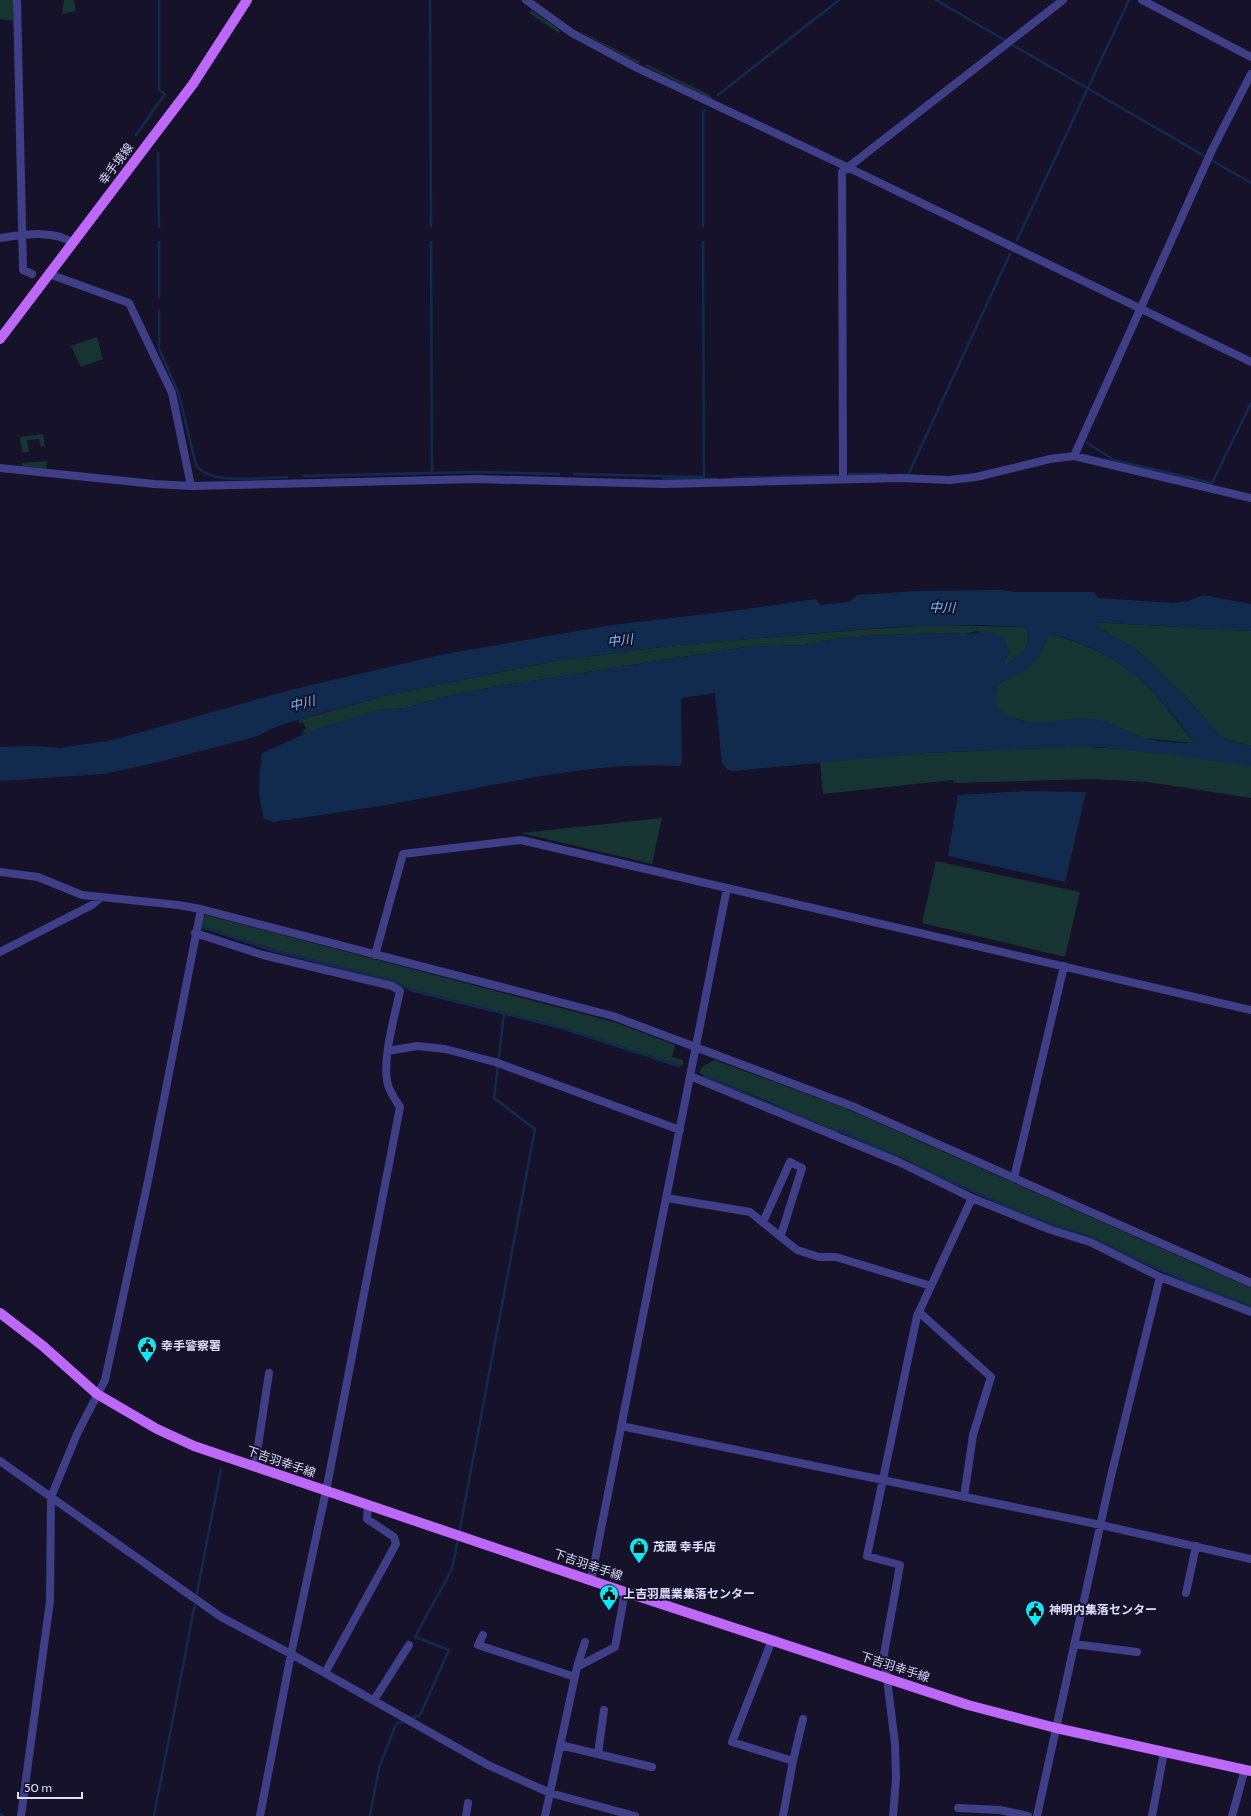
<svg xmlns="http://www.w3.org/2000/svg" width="1251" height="1816" viewBox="0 0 1251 1816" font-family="Cabin,'Noto Sans JP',sans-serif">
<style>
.green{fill:#153432}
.water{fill:#112b4f;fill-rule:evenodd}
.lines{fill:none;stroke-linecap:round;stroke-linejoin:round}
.stream{stroke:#112b4f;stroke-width:2.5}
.minor{stroke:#3f3f88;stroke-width:8}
.major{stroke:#be68fa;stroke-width:10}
.labels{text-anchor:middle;stroke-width:4;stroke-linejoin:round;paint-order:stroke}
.street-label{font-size:12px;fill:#dfddfe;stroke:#15122a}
.poi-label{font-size:12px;font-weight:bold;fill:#dfddfe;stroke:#15122a;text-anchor:start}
.water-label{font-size:13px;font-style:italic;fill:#6fbefa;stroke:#15122a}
</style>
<rect width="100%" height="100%" fill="#15122a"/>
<path class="green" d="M0,0h13v21l-13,-2z
M64,0h10l2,11 -14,3z
M531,10l29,20 -1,3 -30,-20z
M584,33l56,29 -1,2 -55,-30z
M646,64l64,31 2,4 -67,-33z
M97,337l6,22 -22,8 -10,-21z
M43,434l2,12 -4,1 -2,-8 -12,1 2,12 -7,1 -2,-16z
M47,461l-1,8 -24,-3v-3z
M1090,622l161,9v115l-23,-6 -9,-5 -33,-38 -49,-47z
M937,625l86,2 5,3c3,18 -8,25 -22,35l-2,-2 5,-10 -32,-22 -12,3 -27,-1 -69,3 -34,3 -30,6 -59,2 -253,40 -54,11 -33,10 -26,2 -77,24 -1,-2 4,-4 -3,-5 -4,-1 -1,-2 90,-25 173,-35 116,-15 180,-15z
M1050,633c25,9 54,18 76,35 25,18 49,50 68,75l-51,-5 -37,-16 -74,1 -26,-7 -9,-8 -3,-11 1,-6 5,-8 19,-10 25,-29z
M1067,747c61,0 124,7 184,19v32l-103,-16 -56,-3 -138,4 -1,-3 -130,14 -3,-32 105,-9z
M662,818l-10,46 -131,-31z
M936,861l144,31 -15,65 -143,-34z
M206,915l408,107 61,23 -3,12 11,3v6l-119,-38 -154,-39 -17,-9 -114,-29 -79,-25 2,-8z
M714,1060l131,48 406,180v18l-77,-30 -82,-39 -70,-24 -179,-82 -13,-2 -72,-32 -59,-24 3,-6z"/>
<path class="water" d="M1000,590l17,2h78l3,6 75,5 15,-2 15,-6 48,9v27l-160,-9 46,28 49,47 33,38 9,5 23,6v20l-79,-11 -72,-8h-33l-142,6 -192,18 -5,-1 -6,-7 -7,-70 -34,5 1,64 -2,4c-84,-5 -168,16 -250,31 -51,10 -104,17 -156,25l-10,-3c-7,-23 -5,-43 -2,-66l56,-25 62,-18 26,-2 33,-10 54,-11 253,-40 59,-2 30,-6 34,-3 69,-3 27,1 24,-3 11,5 6,5 3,12 -5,10 2,2c14,-10 25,-17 22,-35l-5,-3 -42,-2 -90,2 -214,18 -116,15 -173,35 -81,22 -34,11 -15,8 -103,27 -51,11 -104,7v-34l33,-1 27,2 53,-8 181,-51 151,-35 167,-29 128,-15 76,-11 4,6 29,-3 8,-7 58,-4zM1051,633c25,9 53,18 75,35 22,16 53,52 68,75 -16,0 -37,-1 -52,-6 -17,-5 -33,-17 -51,-18 -34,-3 -64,14 -94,-11 -8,-34 19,-26 37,-45 7,-8 10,-21 17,-30z
M1025,791l61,1 -21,90 -117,-26 10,-61z"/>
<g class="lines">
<path class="stream" d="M430,0l1,226
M936,0l70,41
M1011,44l240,139
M718,95l121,-95
M136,135l29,-41 -6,-4v-90
M158,153l1,74
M703,226v-114l2,-2
M1017,240l112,-240
M159,242v55
M431,242l1,231
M159,311v37l20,47 17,70c13,21 68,12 91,12
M1087,443l27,17 98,23 39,-80
M574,474l130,3 -1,-235
M849,474h37
M905,475h3l102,-221
M303,476l170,-4 86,2
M663,476v3h53
M733,478l103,-3
M202,927l69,23 122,31 17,9 148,37 121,39
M704,1076l110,47
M830,1130l13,2 54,25
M912,1164l111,50 69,25 91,41 68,27
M459,1534l76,-405 -41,-31 10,-84
M409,1719l11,-4 29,-65 -34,-13 37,-68 6,-30
M0,1814l3,2
M154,1816l67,-347
M370,1816l9,-48 17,-44 9,-3"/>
<path class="minor" d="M17,0l6,270 9,4
M526,0l46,33 65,35 210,99 404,195
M1142,0l109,57
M0,238c22,-3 54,-9 73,5
M49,274l80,29 43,90 19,93
M1074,456l138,-306 39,-76
M0,468l154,16 37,2 286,-7 188,5 235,-6 50,2 26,-3 74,-18 24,-3 177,42
M843,479l-1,-307 221,-172
M0,872l38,5 44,18 96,10 23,4 412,107 239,90 399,177
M195,933l68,22 129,31 8,5c-5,24 -20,75 -11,97 3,7 7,13 11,19l-74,384 -35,163 -31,162
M0,952l92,-47 8,-7
M375,955l28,-101 118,-14 730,170
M388,1051l29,-5 28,3 50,13 185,68
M690,1076l211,87 71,35 79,32 39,12 70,35 91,35
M1014,1178l50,-212
M667,1198l83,14 47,38 22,7h17l95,29
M763,1222l27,-60 12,6 -21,67
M919,1312l72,65 -18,58 -9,62
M621,1426l480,99 150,34
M0,1461l221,156 70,37 197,111 62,28 85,23
M255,1466l14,-93
M591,1580l136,-692
M1186,1593l10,-47
M483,1635l-5,10 97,32
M772,1640l-40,102 61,19 -10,55
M1074,1644l63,8
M577,1667l8,-25
M325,1673l71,-129 -2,-7 -27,-18 1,-14
M374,1700l35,-55
M560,1745l92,22
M598,1754l6,-44
M793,1761l10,-42
M958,1808l42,2 28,6
M21,1816l29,-215 1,-104 26,-63 28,-54 43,-199 53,-272
M466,1816l2,-13
M545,1816l32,-149 38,-20 10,-55
M893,1816l3,-37 -1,-35 -11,-90 16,-89 -33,-9 50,-240 55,-118
M1037,1816l74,-340 49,-199
M1152,1816l12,-64
M1232,1816l13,-47"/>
<path class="major" d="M0,339l193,-255 54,-84
M0,1313l43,33 54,48 60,35 37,17 431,146 343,113 88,23 195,43"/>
</g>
<defs>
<g id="civic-pin" transform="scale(1)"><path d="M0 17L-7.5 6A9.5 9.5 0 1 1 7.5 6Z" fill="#10e7f6" stroke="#15122a"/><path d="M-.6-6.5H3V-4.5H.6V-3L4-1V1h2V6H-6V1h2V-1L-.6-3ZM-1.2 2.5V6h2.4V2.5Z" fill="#111"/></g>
<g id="shop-pin" transform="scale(1)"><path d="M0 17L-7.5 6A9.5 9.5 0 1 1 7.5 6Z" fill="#10e7f6" stroke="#15122a"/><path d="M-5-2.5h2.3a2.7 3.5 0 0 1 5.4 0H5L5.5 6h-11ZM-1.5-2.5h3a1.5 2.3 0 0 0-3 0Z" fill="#111"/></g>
</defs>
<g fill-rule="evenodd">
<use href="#civic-pin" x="147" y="1346"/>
<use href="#shop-pin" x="639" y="1547"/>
<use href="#civic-pin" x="609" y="1594"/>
<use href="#civic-pin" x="1035" y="1610"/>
</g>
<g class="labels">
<g class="street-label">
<text transform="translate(116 164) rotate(-53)" y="4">幸手境線</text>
<text transform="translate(281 1462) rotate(19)" y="4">下吉羽幸手線</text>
<text transform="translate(588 1565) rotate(19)" y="4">下吉羽幸手線</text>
<text transform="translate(895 1667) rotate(18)" y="4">下吉羽幸手線</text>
</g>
<g class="poi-label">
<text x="161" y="1350">幸手警察署</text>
<text x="653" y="1551">茂蔵 幸手店</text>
<text x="623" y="1598">上吉羽農業集落センター</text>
<text x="1049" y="1614">神明内集落センター</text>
</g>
<g class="water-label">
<text transform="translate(942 607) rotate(1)" y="5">中川</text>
<text transform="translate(620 640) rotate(-7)" y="5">中川</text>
<text transform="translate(302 703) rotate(-14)" y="5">中川</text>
</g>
</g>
<path d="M18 1792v6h64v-6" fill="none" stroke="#dfddfe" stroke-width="2"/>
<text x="24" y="1792" font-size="12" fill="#dfddfe" stroke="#15122a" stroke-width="3" paint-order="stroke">50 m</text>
</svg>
